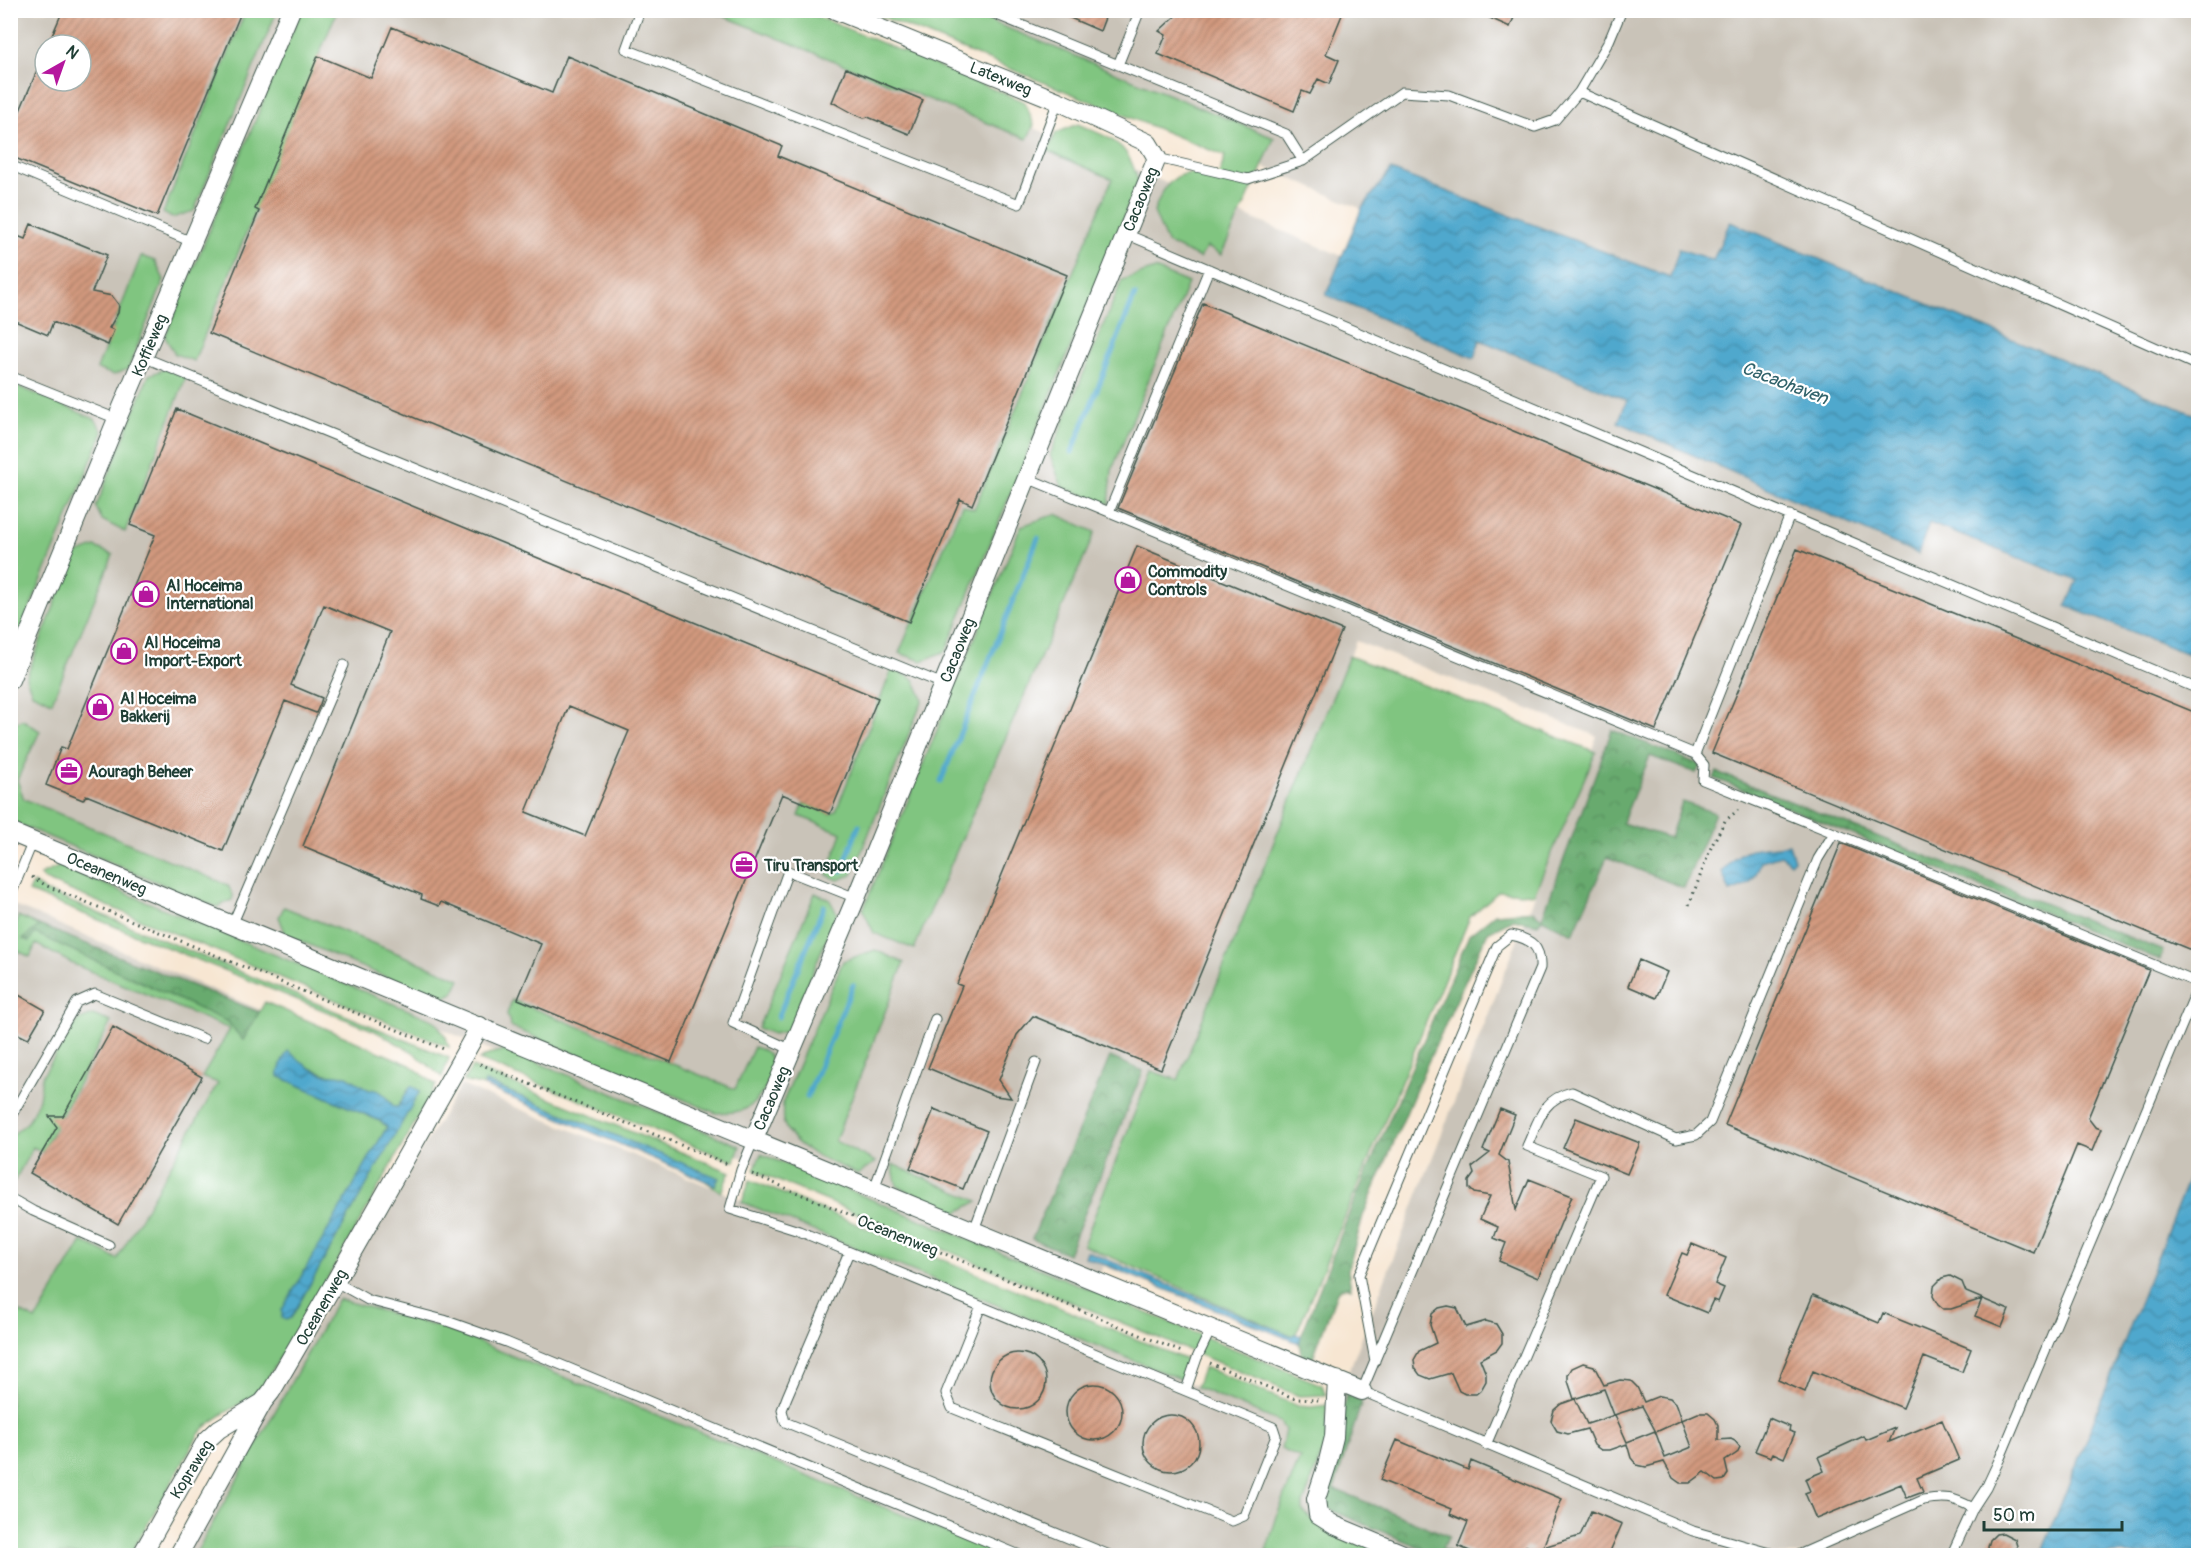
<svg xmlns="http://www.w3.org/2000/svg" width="2209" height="1566" viewBox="0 0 2209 1566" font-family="Pangolin,sans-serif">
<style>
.industrial{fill:#c9c3b8;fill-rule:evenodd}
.grass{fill:#80c580;stroke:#50815a;stroke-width:1.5;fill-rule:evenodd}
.forest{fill:url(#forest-crowns);stroke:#447451;stroke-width:1.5}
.water{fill:url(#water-waves);stroke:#387280;stroke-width:1.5}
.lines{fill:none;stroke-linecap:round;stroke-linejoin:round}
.stream{stroke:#50a8cd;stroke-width:5}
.building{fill:url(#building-hatch);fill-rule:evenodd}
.lane-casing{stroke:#3f564c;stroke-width:11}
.street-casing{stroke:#3f564c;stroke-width:20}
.path{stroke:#3f564c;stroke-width:3;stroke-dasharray:1.5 4.5;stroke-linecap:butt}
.lane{stroke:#fff;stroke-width:9}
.street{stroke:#fff;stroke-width:18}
.labels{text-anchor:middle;stroke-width:4.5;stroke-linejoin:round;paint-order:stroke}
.street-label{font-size:16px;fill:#1f3d34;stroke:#fff}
.poi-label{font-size:16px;font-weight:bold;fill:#1f3d34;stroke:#fff;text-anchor:start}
.water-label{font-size:18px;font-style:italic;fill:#30626a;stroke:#fff}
</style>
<defs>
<pattern id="forest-crowns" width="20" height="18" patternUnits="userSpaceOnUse" patternTransform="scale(1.5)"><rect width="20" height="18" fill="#68aa6e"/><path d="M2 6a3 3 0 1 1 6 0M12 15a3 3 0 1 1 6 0" fill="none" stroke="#558c5b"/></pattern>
<pattern id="water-waves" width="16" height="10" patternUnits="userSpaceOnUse" patternTransform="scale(1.5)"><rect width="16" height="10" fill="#50a8cd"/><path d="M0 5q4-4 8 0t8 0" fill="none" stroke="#428aa7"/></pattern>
<pattern id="building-hatch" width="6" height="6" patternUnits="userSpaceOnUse" patternTransform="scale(1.5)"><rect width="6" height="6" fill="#d2997e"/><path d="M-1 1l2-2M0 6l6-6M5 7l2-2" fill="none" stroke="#aa7e68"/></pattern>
</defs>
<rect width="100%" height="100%" fill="#fff"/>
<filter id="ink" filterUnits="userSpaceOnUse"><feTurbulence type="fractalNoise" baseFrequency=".0167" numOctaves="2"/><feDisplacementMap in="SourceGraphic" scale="12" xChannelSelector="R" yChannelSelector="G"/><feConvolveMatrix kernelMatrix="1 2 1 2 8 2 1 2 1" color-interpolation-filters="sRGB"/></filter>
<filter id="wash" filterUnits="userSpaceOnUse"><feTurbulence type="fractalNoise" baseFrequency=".008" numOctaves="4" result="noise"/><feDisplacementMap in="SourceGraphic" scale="24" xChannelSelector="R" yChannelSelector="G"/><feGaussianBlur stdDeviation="1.35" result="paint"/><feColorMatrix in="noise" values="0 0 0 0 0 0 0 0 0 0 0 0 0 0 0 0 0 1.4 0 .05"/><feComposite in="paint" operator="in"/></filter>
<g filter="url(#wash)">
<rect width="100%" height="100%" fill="#f7e6d2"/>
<path class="industrial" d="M10,11h742l576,239 870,378v541l-142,386h-670l-94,-38 305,-781 -241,-95 -269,665 -1076,-462zM45,45h36v36h-36z
M901,11h1297v417l-529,-130 -300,-86z
M11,904l252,107 -252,446z
M461,1085l851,348 -28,87 80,36h-1189z"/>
<path class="grass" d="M246,10l31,1 -83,200 -22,7 -9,-5z
M301,11h36l-143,350 -19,-7 -10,-17z
M711,11h93l221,91 9,23 -7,14z
M868,11h98l308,127 -14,34 -39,83 -14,-8 -7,11 -33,-15 -13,-31c6,-18 16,-39 39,-39 8,0 17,4 25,6l7,-23z
M1078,124c35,16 50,17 60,58l-192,469 -24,10 -23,-8 63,-148 12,4 138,-330 -64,-28 8,-18z
M141,256l14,5 9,19 -36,89 -14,6 -17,-6z
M1155,269l33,14 -76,187 -3,34 -47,-17 -12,-32 72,-175z
M165,369l21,8 -61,155 -23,-12 -6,-13 53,-132z
M10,383l85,36 8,13 -93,224z
M1056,514l39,18 -181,417 -40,-16 -11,-23 158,-384z
M95,547l18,8 -61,147 -20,-9 -6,-15 48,-123z
M1349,656l247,96 -62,142 -35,-3 -29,26 -174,417 -3,2 -210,-91 68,-174 27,9z
M892,669l22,10 9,20 -71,176 -14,5 -11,-5 15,-42 -43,-17 5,-13 26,11 6,-3z
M23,720l17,11 -23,49 7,19 204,86 5,11 -1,4 -15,7 -206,-86v-97z
M60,866l375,155 11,16 3,10 -404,-167 -5,-5z
M33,883l14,9 402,166 -7,19 -29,-25 -38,-21 -346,-139z
M815,893l14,6 8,14 -49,118 -15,3 -15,-6z
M284,907l176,72 -7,14 -13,7 -154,-65 -7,-18z
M18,916l21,9 189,97 15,18 22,-38 145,63 26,20 -100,179 -70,117c-18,25 -48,30 -67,53l-69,121h-119l-1,-248 26,13 46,-79 35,18 101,-176 -16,-6 28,-48 -157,-65 -37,-20 -6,13 -18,-9zM288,1052l22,16 59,22c12,-3 19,9 25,17h4l13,-21 -84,166 -36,66 -7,-3 -1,-5 104,-183 -7,-6 -101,-45 3,-15z
M875,950l29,13 -69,178 41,21 -18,12c-25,-12 -66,-23 -75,-53 -1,-6 0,-13 0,-19l60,-141z
M512,1000l223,89 19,-42c4,1 10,4 13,6 15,15 -7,50 -22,56 -9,4 -20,4 -29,4l-205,-86 -4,-13z
M93,1015l18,7 -69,130 -9,-5 -18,33h-4v-44l17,-14 11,-23 3,-23 35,-55z
M507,1050l233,96 -5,15h-3l-253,-101 13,-7z
M472,1067l258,105 -9,20 -20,-14 14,7 3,-7 -232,-96 -2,4 -21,-5z
M761,1154l561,231 4,10 -27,1 -535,-221 -10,-5z
M892,1164l86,37 -22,12 -59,-27z
M750,1180l439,181 -7,19 -440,-178z
M338,1299l108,30 555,226h-806z
M1204,1367l94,39 13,1 16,-2 -1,37 -23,62v7l8,8 92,36 -125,1 -12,-5 12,-38 22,-55 -19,-9 4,-19 -5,-8 -84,-35z"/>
<path class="forest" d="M1612,730l89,35 -5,8 -46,-17 -28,67 48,15 12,-36 33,11 -31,75 -77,-31 -34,77 -31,-15 -4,5 -25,-5 -25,13 -65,141 -60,143 -15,54 3,18 -5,-2 -9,6 -25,68 -11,-6 -2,-11 2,-7 51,-130 117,-271 26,-21 38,-3 9,7z
M1717,772l446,179 -3,9 -446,-182z
M31,922l228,90 -16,28 -15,-18 -193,-89 -6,8 -6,-2 16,-13z
M1110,1057l33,14 -75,183 -36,-15z
M1346,1394l16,7 -28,88 115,47 -7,13 15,6h-19l-119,-50 16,-44z"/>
<path class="water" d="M1391,170l279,107 9,-28 34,11 17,-38 468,194v242l-132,-52 12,-25 -149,-58 -11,31 -300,-132 9,-22 -147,-60 -6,18 -148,-63 36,-87z
M1789,844l5,15 -4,4 -9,-8 -20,6c-7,21 -10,24 -31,31l-8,-20c24,-31 34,-21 67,-28z
M288,1051l22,17 13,6 24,2 22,14c12,-3 18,9 25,17h4l13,-21 9,5 -129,227 -5,2 -4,-2v-8l105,-183 -7,-6 -102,-45 4,-15z
M485,1082l234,96 -4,7 -231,-99z
M2198,1153v402h-157z
M1087,1251l205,85 4,-2 5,2 -2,7 -214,-86z"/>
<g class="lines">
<path class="stream" d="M1072,452l63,-157
M941,781l97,-243
M842,871l17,-46
M778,1017l46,-111
M807,1097l46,-112"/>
</g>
<g id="blocks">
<path class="building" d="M63,10h179l-85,206 -147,-60v-22l35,-82v29h36v-36h-33z
M1052,10h56l-8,21z
M1182,10h162l-18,44 13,6 -10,24 -11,-5 -8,15 -8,-3 -8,20 -136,-57 8,-19 -7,-4z
M1472,10h45l-7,17z
M392,27l160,66 15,-37 215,90 -4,10 289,119 -95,230 -12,-6 -51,123 -700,-289 50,-122 -4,-2 63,-153 53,22z
M846,68l77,32 -14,34 -41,-17 -4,1 -10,-4 -22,-12z
M31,224l76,31 -15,37 20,4 7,9 -1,8 -9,15 5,2 -6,15 -55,-23 -5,13 -38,-16v-86l15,6z
M1203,303l538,222 -85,205 -538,-222z
M177,409l701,289 -48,116 -48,-20 -111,268 -153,-63 23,-55 -100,-42 -2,4 -18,-7 1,-4 -119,-49 87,-214 -66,-27 -33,80 31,13 -2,6 -4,9 -31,-12 -62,150 -137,-56 -3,5 -37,-15 15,-38 6,2 88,-214 -25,-10zM569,706l60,25 -44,105 -59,-24z
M1137,546l205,84 -181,439 -128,-53 -16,19 -18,45 12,18 -16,-2 -67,-28 34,-82 -5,-2z
M1797,549l402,165v217l-8,19 -479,-197z
M1841,843l308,127 -61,148 7,9 6,2 -9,22 -15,-6 -44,107 -308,-127z
M1639,960l28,12 -11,26 -28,-12z
M10,990l35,20 -17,29 -18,-9z
M113,1027l89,50 -84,147 -88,-51 27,-46 -8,-11h14z
M934,1109l53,22 -24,58 -53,-21z
M1500,1109l15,6 -16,40 9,7 8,48 13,-31 43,17 -34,82 -39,-17 7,-18 -12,-5 4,-11 -18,-8 10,-23 -16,-3 -5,-5v-7l5,-7 -2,-7 18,-14 -7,-3z
M1576,1118l64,25 -13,31 -64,-26z
M1692,1244l34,14 -11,26 9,4 -6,14 -5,-2 -6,13 -43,-18 18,-42 5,2z
M1950,1276l12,6 4,10 43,18 -7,17 -27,-11 7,-17 -31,10h-8l-5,-4 -5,-9 1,-10 8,-8z
M1813,1295l66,28 4,-10 88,36 -9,23 -38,-15 -21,51 -90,-37 -8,21 -27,-12z
M1448,1306l9,2 9,19 20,-6 10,3 6,10v9l-5,7 -17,9 6,15v7l-5,9 -5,4h-11l-6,-3 -8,-18 -21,6 -10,-4 -5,-7 -1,-8 5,-9 17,-8 -6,-18 2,-11 7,-6z
M990 1381a28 28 0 1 1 56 0a28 28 0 1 1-56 0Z
M1583,1363l11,3 10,19 16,-5 11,1 6,6 7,15 15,-6 11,2 7,7 5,15 -26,12 -14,-26 -28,9 -10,-26 -30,10 -6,-18v-6l4,-7z
M1066 1412a28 28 0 1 1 56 0a28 28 0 1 1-56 0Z
M1575,1399l12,25 28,-9 12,27 28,-11 10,27 27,-11 -10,-27 16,-7h10l7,6 3,6v15l13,-1 4,2 5,6 -3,6 -12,8 3,13 -4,6 -7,1 -12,-9 -15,11h-10l-7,-5 -9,-16 -18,5 -9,-2 -6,-7 -4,-14 -17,6h-9l-7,-5 -7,-16 -19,5 -11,-3 -6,-10 3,-11 7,-6z
M1143 1443a28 28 0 1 1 56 0a28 28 0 1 1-56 0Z
M1769,1418l21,9 -1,4 6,2 -11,25 -11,-5 -2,4 -16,-6z
M1942,1420l17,40 -42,18 6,14 -16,6 -6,-14 -85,35 -11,-26 5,-2 -5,-12 19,-8 -6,-14 46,-21 2,4 29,-12 -6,14z
M1397,1440l71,30 3,-9 91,38 -19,48 37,-11 11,-25 31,13 -14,32h-82l-1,-3 10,-4 -9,-3 -4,10h-41l-23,-10 10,-24 -18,-8 2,-5 -72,-29z
M2003,1533l12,6 2,7 -1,10h-26l-2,-9 2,-7 6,-6z"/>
</g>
</g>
<g filter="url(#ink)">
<use href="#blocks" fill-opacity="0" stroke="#3f564c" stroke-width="1.5"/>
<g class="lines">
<g class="lane-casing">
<path id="lane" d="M640,10l-14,39 393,155 39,-103
M985,10l301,124 17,27
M1118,65l22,-55
M1579,92l619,274
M1157,158l91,21 55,-18 99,-69 47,3 86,32 20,-7 24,-28 30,-51 13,-31
M10,165l182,77
M1126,234l1072,455
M143,357l800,327
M10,376l107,43
M1027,478l668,276 95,-239
M1109,512l100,-243
M1834,833l364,150
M10,897l23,-56
M232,925l112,-260
M792,1050l-59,-27 55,-152 68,27
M10,1118l67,-116 18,-8 109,45
M754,1139l-13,31 -11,39 69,22 474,196 3,9 -32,80 -12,5 -280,-113 -6,-15 35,-87
M874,1189l61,-170
M10,1198l23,13 76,34
M974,1230l62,-168
M849,1252l-62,145 -5,13 3,12 327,134
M336,1282l32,18 76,20 62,22 516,214
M1375,1361l-16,-86 138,-329 14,-11c21,4 30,12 29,33l-178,423 331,140 88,25
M1186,1390l11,-32 14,-29
M1486,1445l115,-269 -74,-30c12,-26 15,-47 45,-54l104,47 20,-4 14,-13 108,-263 16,-26 -131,-53 1,-15 -9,-11
M1973,1508l13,-20 14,-30 198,-471
M1796,1556l127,-56c22,-4 30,-3 50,8l-22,48"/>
</g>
<g class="street-casing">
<path id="street" d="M10,680l107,-261 174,-409
M10,832l222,93 1130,466
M754,1139l102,-241 301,-740 -9,-15 -90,-42 -223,-91
M1337,1380l-3,57 -7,28 -11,34 2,16 16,10 74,31
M141,1556l65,-115 13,-12 43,-26
M178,1556l85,-154 8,-10c71,-121 140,-243 209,-366"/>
</g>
<path class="path" d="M32,877l15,9 399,164
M1689,905l23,-60 13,-24 13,-11
M480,1064l250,101
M752,1174l432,179
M1210,1363l86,36 23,1"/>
<use href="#lane" class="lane"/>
<use href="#street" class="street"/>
</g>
</g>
<defs>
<g id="shop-ring" transform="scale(1.35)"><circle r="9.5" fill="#fff" stroke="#b5179e" stroke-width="1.5"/><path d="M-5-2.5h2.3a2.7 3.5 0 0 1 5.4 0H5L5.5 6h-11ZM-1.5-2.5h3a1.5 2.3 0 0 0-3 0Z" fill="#b5179e"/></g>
<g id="office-ring" transform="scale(1.35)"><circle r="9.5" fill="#fff" stroke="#b5179e" stroke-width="1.5"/><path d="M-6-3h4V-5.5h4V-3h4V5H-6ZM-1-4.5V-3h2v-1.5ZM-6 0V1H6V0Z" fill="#b5179e"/></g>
</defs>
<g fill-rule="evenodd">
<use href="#shop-ring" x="1128" y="580"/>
<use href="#shop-ring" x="146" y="594"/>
<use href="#shop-ring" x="124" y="651"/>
<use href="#shop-ring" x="100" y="707"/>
<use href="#office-ring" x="69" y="771"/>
<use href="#office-ring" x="744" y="865"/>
</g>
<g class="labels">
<g class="street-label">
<text transform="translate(1001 78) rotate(22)" y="6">Latexweg</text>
<text transform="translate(1140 199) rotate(-68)" y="6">Cacaoweg</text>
<text transform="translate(149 345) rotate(-67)" y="6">Koffieweg</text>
<text transform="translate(957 650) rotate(-68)" y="6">Cacaoweg</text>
<text transform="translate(107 873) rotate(23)" y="6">Oceanenweg</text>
<text transform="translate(771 1098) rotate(-67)" y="6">Cacaoweg</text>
<text transform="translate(898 1235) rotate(22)" y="6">Oceanenweg</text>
<text transform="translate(321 1307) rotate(-60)" y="6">Oceanenweg</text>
<text transform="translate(191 1469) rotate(-58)" y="6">Kopraweg</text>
</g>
<g class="poi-label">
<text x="1148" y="577">Commodity<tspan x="1148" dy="18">Controls</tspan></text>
<text x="166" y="591">Al Hoceima<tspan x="166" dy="18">International</tspan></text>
<text x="144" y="648">Al Hoceima<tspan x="144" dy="18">Import-Export</tspan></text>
<text x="120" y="704">Al Hoceima<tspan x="120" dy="18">Bakkerij</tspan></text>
<text x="88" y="777">Aouragh Beheer</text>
<text x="764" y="871">Tiru Transport</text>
</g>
<g class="water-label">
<text transform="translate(1785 383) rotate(21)" y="6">Cacaohaven</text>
</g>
</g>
<rect width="2209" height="1566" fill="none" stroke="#fff" stroke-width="36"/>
<g transform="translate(63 63) rotate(40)"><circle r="28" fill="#ffffff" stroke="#a5b1ae" stroke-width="1.5"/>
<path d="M0-4.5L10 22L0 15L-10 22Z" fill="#b5179e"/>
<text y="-9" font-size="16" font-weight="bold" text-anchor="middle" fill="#1f3d34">N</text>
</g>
<path d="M1984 1521v9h138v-9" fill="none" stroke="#1f3d34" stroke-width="3"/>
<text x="1993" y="1521" font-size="18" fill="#1f3d34" stroke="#ffffff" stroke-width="4.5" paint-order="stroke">50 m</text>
</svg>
